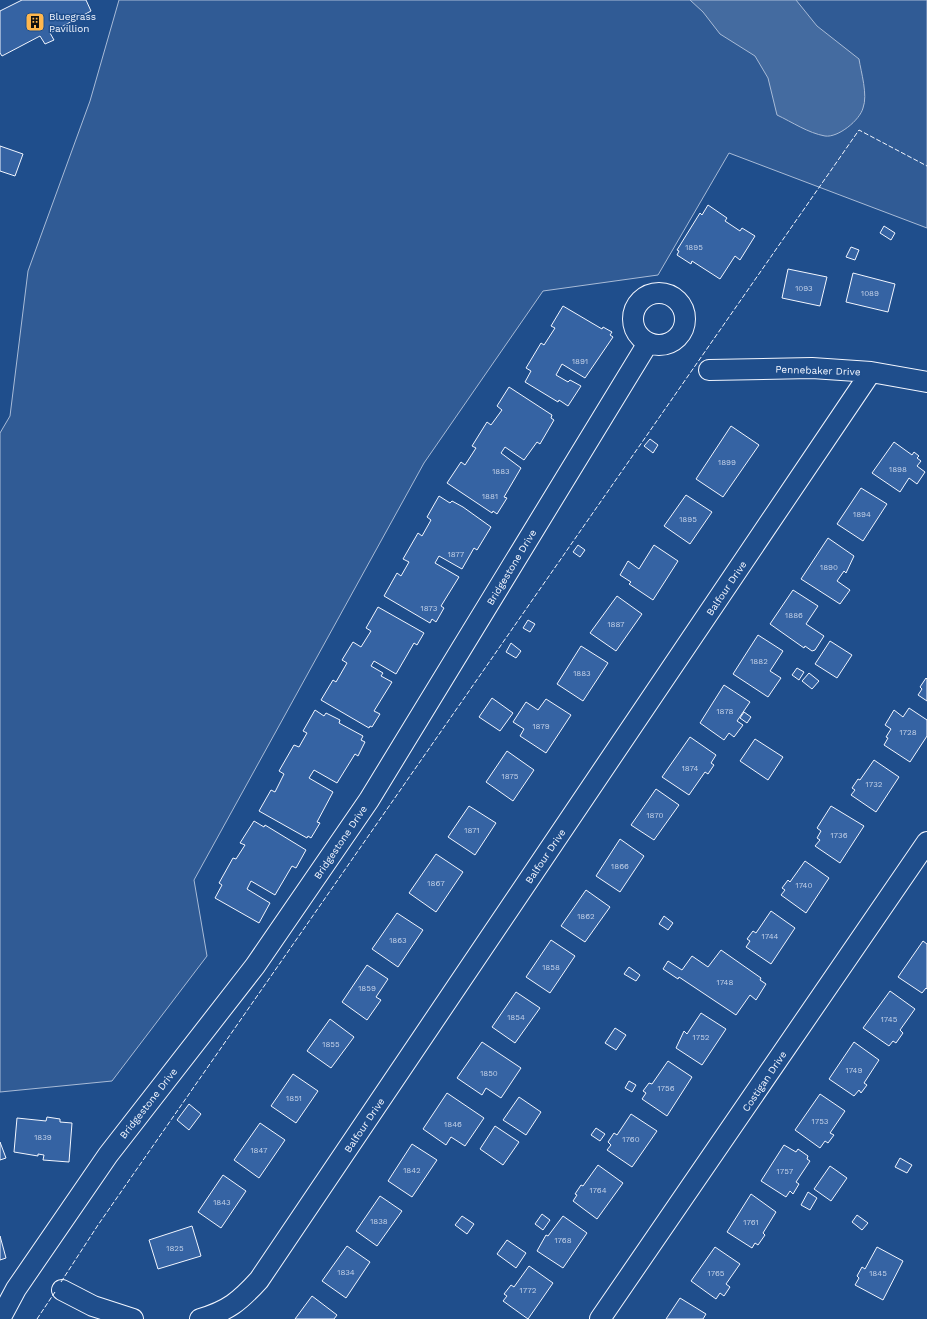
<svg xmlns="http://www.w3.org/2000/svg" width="927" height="1319" viewBox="0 0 927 1319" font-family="'Work Sans',sans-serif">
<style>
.green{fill:#305b95;stroke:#a8bbd7}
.water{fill:#446ba0;stroke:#a8bbd7}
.building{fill:#3563a3;stroke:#f2f6ff}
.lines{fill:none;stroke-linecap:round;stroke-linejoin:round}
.street-casing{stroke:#f2f6ff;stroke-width:22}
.street{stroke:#1f4e8c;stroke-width:20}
.fence{stroke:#f2f6ff;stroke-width:1;stroke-dasharray:5 2;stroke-linecap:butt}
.labels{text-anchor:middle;stroke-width:3;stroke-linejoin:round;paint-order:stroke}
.number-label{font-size:8px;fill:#c3d1e8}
.poi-label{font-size:10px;fill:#f2f6ff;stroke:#1f4e8c;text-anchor:start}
.street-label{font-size:10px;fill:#f2f6ff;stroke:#1f4e8c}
</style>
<rect width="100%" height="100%" fill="#1f4e8c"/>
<path class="green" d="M119,0h808v228l-198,-75 -71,122 -115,16 -119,172 -230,417 13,76 -95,125 -112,11v-659l10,-17 18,-145 62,-170z"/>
<path class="water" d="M690,0h106l21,26 42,33c2,13 9,36 4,49 -3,12 -25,30 -38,28 -17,-3 -33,-14 -48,-21l-9,-37 -13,-22 -35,-22 -17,-22z"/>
<path class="building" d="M22,0h64l5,11 -41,22 4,7 -9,4 -5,-8 -38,20 -2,-3v-42z
M0,146l23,8 -8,22 -15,-5z
M708,205l19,13 -2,3 15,10 2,-3 13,8 -15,24 -5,-4 -15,23 -28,-18 -1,3 -14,-9 2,-4 -2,-1 23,-37 2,2z
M884,226l11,7 -4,7 -11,-7z
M851,247l8,3 -4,10 -9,-3z
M788,269l39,8 -7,29 -38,-8z
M853,273l42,11 -7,28 -42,-10z
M563,306l39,23 1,-2 9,5 -2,3 3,2 -28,41 -23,-14 -6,11 12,7 2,-2 11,6 -13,20 -9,-6 -1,2 -33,-20 6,-11 -5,-3 15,-25 3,2 11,-17 -4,-2z
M509,387l43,28 -1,3 3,2 -14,24 -3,-2 -13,18 -19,-13 -4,6 20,15 -17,29 3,1 -10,16 -4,-3 -1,2 -45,-30 14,-21 4,3 11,-17 -4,-2 15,-24 4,3 11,-15 -5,-4z
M731,426l28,19 -36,52 -27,-18z
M650,439l8,6 -5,8 -9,-7z
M894,442l18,13 2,-3 5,4 -2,2 4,3 -4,5 8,6 -8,12 -8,-6 -9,14 -28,-19z
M861,488l26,16 -24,37 -26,-17z
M686,495l26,17 -22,32 -26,-18z
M439,496l11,7 2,-2 11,6 28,20 -14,23 -3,-2 -12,21 -23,-13 -4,7 24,14 -18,29 3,2 -8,14 -4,-3 -2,4 -46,-27 13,-23 4,3 8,-14 -6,-3 15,-26 4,3 9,-16 -4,-3z
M828,538l26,18 -8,17 -2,-2 -7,10 13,9 -10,14 -39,-25z
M578,545l7,5 -5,7 -7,-5z
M654,545l24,16 -25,39 -24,-16 2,-2 -11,-7 8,-14 11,8z
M793,590l25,16 -12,18 18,12 -9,14 -3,1 -7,-5 -1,2 -34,-24z
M617,596l25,18 -26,37 -26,-18z
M378,607l46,26 -7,12 -3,-2 -18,31 -22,-13 -3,5 12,7 -2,3 11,6 -18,29 6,3 -8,13 -2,-1 -1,2 -48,-28 12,-20 3,2 11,-19 -5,-3 11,-18 8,5 10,-16 -5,-3z
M528,620l7,4 -5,8 -7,-4z
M758,635l25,16 -13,20 11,7 -13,19 -35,-23z
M830,641l22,14 -15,23 -22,-14z
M511,643l10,8 -5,7 -10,-6z
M581,646l27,17 -25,38 -26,-17z
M797,668l7,4 -5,8 -7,-5z
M809,673l10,8 -7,8 -10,-8z
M926,678l1,1v22l-9,-6 4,-6 -2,-2z
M724,685l26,17 -13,19 6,4 -9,12 -5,-4 -5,7 -24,-17z
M492,698l21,15 -13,18 -21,-14z
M546,699l25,16 -25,38 -26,-17 4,-7 -11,-7 13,-20 12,8z
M909,708l18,12v16l-17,26 -26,-17 4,-7 -2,-1 5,-8 -6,-4 9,-15 9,7z
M315,710l9,6 2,-3 14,7 -1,3 24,13 -2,4 4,2 -7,14 -3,-2 -18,29 -23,-13 -5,8 24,14 -16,30 3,1 -9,15 -3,-2 -1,2 -48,-27 12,-21 4,2 9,-18 -5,-3 15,-26 5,2 8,-14 -4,-2z
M744,712l7,5 -4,6 -7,-5z
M690,737l26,18 -5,8 3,2 -6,9 -3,-2 -16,23 -27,-18z
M755,739l28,18 -15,23 -28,-19z
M507,751l27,19 -21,31 -27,-19z
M874,760l25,17 -23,35 -25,-17 4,-5 -3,-2 6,-9 2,1z
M656,789l23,16 -25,35 -23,-15z
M469,806l27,17 -21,32 -27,-18z
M831,806l33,20 -24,37 -25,-17 5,-6 -3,-2 4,-7 -4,-3z
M254,821l10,6 1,-2 41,25 -10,18 -4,-2 -17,29 -24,-14 -4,8 23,14 -11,20 -44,-25 7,-13 -3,-2 14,-25 3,1 9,-14 -5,-2z
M620,839l24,17 -24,36 -24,-16z
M436,854l27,18 -27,40 -27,-19z
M805,861l24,17 -23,35 -25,-18 4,-5 -3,-2 6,-8 2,2z
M586,890l24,17 -25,35 -24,-16z
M771,911l24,17 -24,36 -25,-17 4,-6 -3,-2 6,-8 3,2z
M397,913l26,17 -25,37 -26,-18z
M664,916l9,7 -5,7 -9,-6z
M551,940l24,16 -25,37 -24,-16z
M923,941l4,3v45l-1,-1 -4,5 -24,-16z
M721,950l40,28 -1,2 6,4 -10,16 -6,-5 -14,20 -57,-38 -1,2 -15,-10 5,-8 14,9 10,-14 16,11z
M367,965l21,14 -12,18 5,3 -14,20 -25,-18z
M629,967l11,8 -4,6 -12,-7z
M890,991l25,18 -15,21 3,3 -7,10 -3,-2 -4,5 -26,-18z
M516,992l24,16 -25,35 -23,-16z
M701,1013l25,16 -24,36 -26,-17 8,-17 3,3z
M330,1019l24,18 -23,31 -24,-17z
M615,1028l11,7 -10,15 -11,-7z
M482,1042l39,26 -20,30 -15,-10 -4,7 -25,-17z
M854,1042l25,18 -15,23 3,2 -6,8 -2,-3 -5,6 -25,-17z
M668,1061l24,16 -25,39 -25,-17 4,-6 -3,-2 6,-8 3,1z
M293,1074l25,17 -22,32 -25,-17z
M629,1081l7,4 -4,7 -7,-4z
M447,1093l37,25 -19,28 -14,-9 -5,8 -23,-16z
M820,1094l25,17 -15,22 4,2 -6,8 -3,-2 -5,7 -25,-18z
M519,1097l22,15 -15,23 -23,-15z
M189,1104l12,10 -12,16 -12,-10z
M631,1114l26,17 -25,36 -25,-17 4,-5 -3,-3 6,-9 3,2z
M47,1117l13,2v3l12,1 -3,39 -26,-2 1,-5 -6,-1v2l-24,-4 3,-34 29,3z
M260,1123l25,17 -26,38 -25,-18z
M495,1126l24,16 -16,23 -23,-16z
M596,1128l9,6 -5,7 -9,-6z
M0,1142l6,16 -6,2z
M412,1144l25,16 -25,37 -24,-16z
M784,1145l12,7 2,-3 10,7 -1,3 3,2 -14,21 3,2 -6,10 -3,-3 -4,6 -25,-16z
M900,1158l12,7 -5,8 -12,-6z
M598,1165l25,18 -26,36 -24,-18 4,-6 -2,-1 6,-9 2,1z
M830,1166l17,12 -16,23 -17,-12z
M223,1175l23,16 -25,37 -23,-16z
M808,1192l9,6 -7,12 -9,-5z
M751,1194l25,18 -13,21 2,2 -7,10 -3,-2 -3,5 -25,-16z
M380,1196l22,15 -25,35 -21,-15z
M542,1214l8,6 -7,10 -8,-6z
M857,1215l11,8 -6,7 -10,-8z
M462,1216l12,8 -7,10 -12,-9z
M563,1216l24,17 -24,35 -26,-17 9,-16 2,1z
M192,1226l9,30 -43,13 -9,-29z
M0,1236l6,22 -6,2z
M507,1240l19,13 -10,15 -19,-14z
M347,1246l23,16 -24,36 -24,-17z
M715,1247l25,17 -14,20 4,3 -6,9 -4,-3 -4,6 -25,-18z
M877,1247l26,14 -20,39 -28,-15 4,-7 -2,-2 5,-9 3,2z
M529,1266l24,17 -25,36 -25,-18 4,-5 -3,-2 7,-9 3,2z
M312,1296l25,19 -3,4h-39z
M680,1298l26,16 -3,5h-37z"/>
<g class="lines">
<g class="street-casing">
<path id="street" d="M633 319a26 26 0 1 1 52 0a26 26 0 1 1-52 0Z
M709,370l103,-2 59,4 56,10
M62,1290l31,16 40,13
M0,1319l16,-30 92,-134 147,-189 114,-166 279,-457
M200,1319c28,-8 40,-18 59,-39l612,-908
M600,1319l327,-477"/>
</g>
<use href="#street" class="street"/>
<path class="fence" d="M61,1282l37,-57 761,-1095 68,36
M37,1319l18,-27"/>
</g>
<defs>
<g id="building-square" transform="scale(1)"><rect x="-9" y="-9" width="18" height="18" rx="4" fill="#ffb74d" stroke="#1f4e8c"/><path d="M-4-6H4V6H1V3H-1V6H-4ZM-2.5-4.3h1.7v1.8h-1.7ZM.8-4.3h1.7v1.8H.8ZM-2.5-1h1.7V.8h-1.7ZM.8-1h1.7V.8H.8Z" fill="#111"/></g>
</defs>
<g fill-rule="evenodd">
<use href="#building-square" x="35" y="22"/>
</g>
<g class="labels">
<g class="number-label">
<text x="694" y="250">1895</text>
<text x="804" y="291">1093</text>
<text x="870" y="296">1089</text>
<text x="580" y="364">1891</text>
<text x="727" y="465">1899</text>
<text x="898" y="472">1898</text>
<text x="501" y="474">1883</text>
<text x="490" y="499">1881</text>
<text x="862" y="517">1894</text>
<text x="688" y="522">1895</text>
<text x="456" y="557">1877</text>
<text x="829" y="570">1890</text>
<text x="429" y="611">1873</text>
<text x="794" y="618">1886</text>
<text x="616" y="627">1887</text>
<text x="759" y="664">1882</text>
<text x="582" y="676">1883</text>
<text x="725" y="714">1878</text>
<text x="541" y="729">1879</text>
<text x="908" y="735">1728</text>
<text x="690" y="771">1874</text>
<text x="510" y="779">1875</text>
<text x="874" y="787">1732</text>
<text x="655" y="818">1870</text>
<text x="472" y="833">1871</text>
<text x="839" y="838">1736</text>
<text x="620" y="869">1866</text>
<text x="436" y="886">1867</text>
<text x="804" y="888">1740</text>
<text x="586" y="919">1862</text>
<text x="770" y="939">1744</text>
<text x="398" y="943">1863</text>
<text x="551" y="970">1858</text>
<text x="725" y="985">1748</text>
<text x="367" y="991">1859</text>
<text x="516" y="1020">1854</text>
<text x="889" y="1022">1745</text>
<text x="701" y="1040">1752</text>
<text x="331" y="1047">1855</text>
<text x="854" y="1073">1749</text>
<text x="489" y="1076">1850</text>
<text x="666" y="1091">1756</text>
<text x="294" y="1101">1851</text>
<text x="820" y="1124">1753</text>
<text x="453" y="1127">1846</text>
<text x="43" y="1140">1839</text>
<text x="631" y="1142">1760</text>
<text x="259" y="1153">1847</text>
<text x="412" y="1173">1842</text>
<text x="785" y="1174">1757</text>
<text x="598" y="1193">1764</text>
<text x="222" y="1205">1843</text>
<text x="379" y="1224">1838</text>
<text x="751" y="1225">1761</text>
<text x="563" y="1243">1768</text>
<text x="175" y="1251">1825</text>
<text x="346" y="1275">1834</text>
<text x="716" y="1276">1765</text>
<text x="878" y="1276">1845</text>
<text x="528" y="1293">1772</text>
</g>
<g class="poi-label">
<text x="49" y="20">Bluegrass<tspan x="49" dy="12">Pavillion</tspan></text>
</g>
<g class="street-label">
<text transform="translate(818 370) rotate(2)" y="4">Pennebaker Drive</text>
<text transform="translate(511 567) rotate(-59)" y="4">Bridgestone Drive</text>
<text transform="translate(726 588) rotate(-56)" y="4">Balfour Drive</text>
<text transform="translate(340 842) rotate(-56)" y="4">Bridgestone Drive</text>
<text transform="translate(545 856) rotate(-56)" y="4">Balfour Drive</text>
<text transform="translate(764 1081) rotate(-56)" y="4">Costigan Drive</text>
<text transform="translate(148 1103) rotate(-52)" y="4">Bridgestone Drive</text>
<text transform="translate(364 1125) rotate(-56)" y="4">Balfour Drive</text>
</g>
</g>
</svg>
